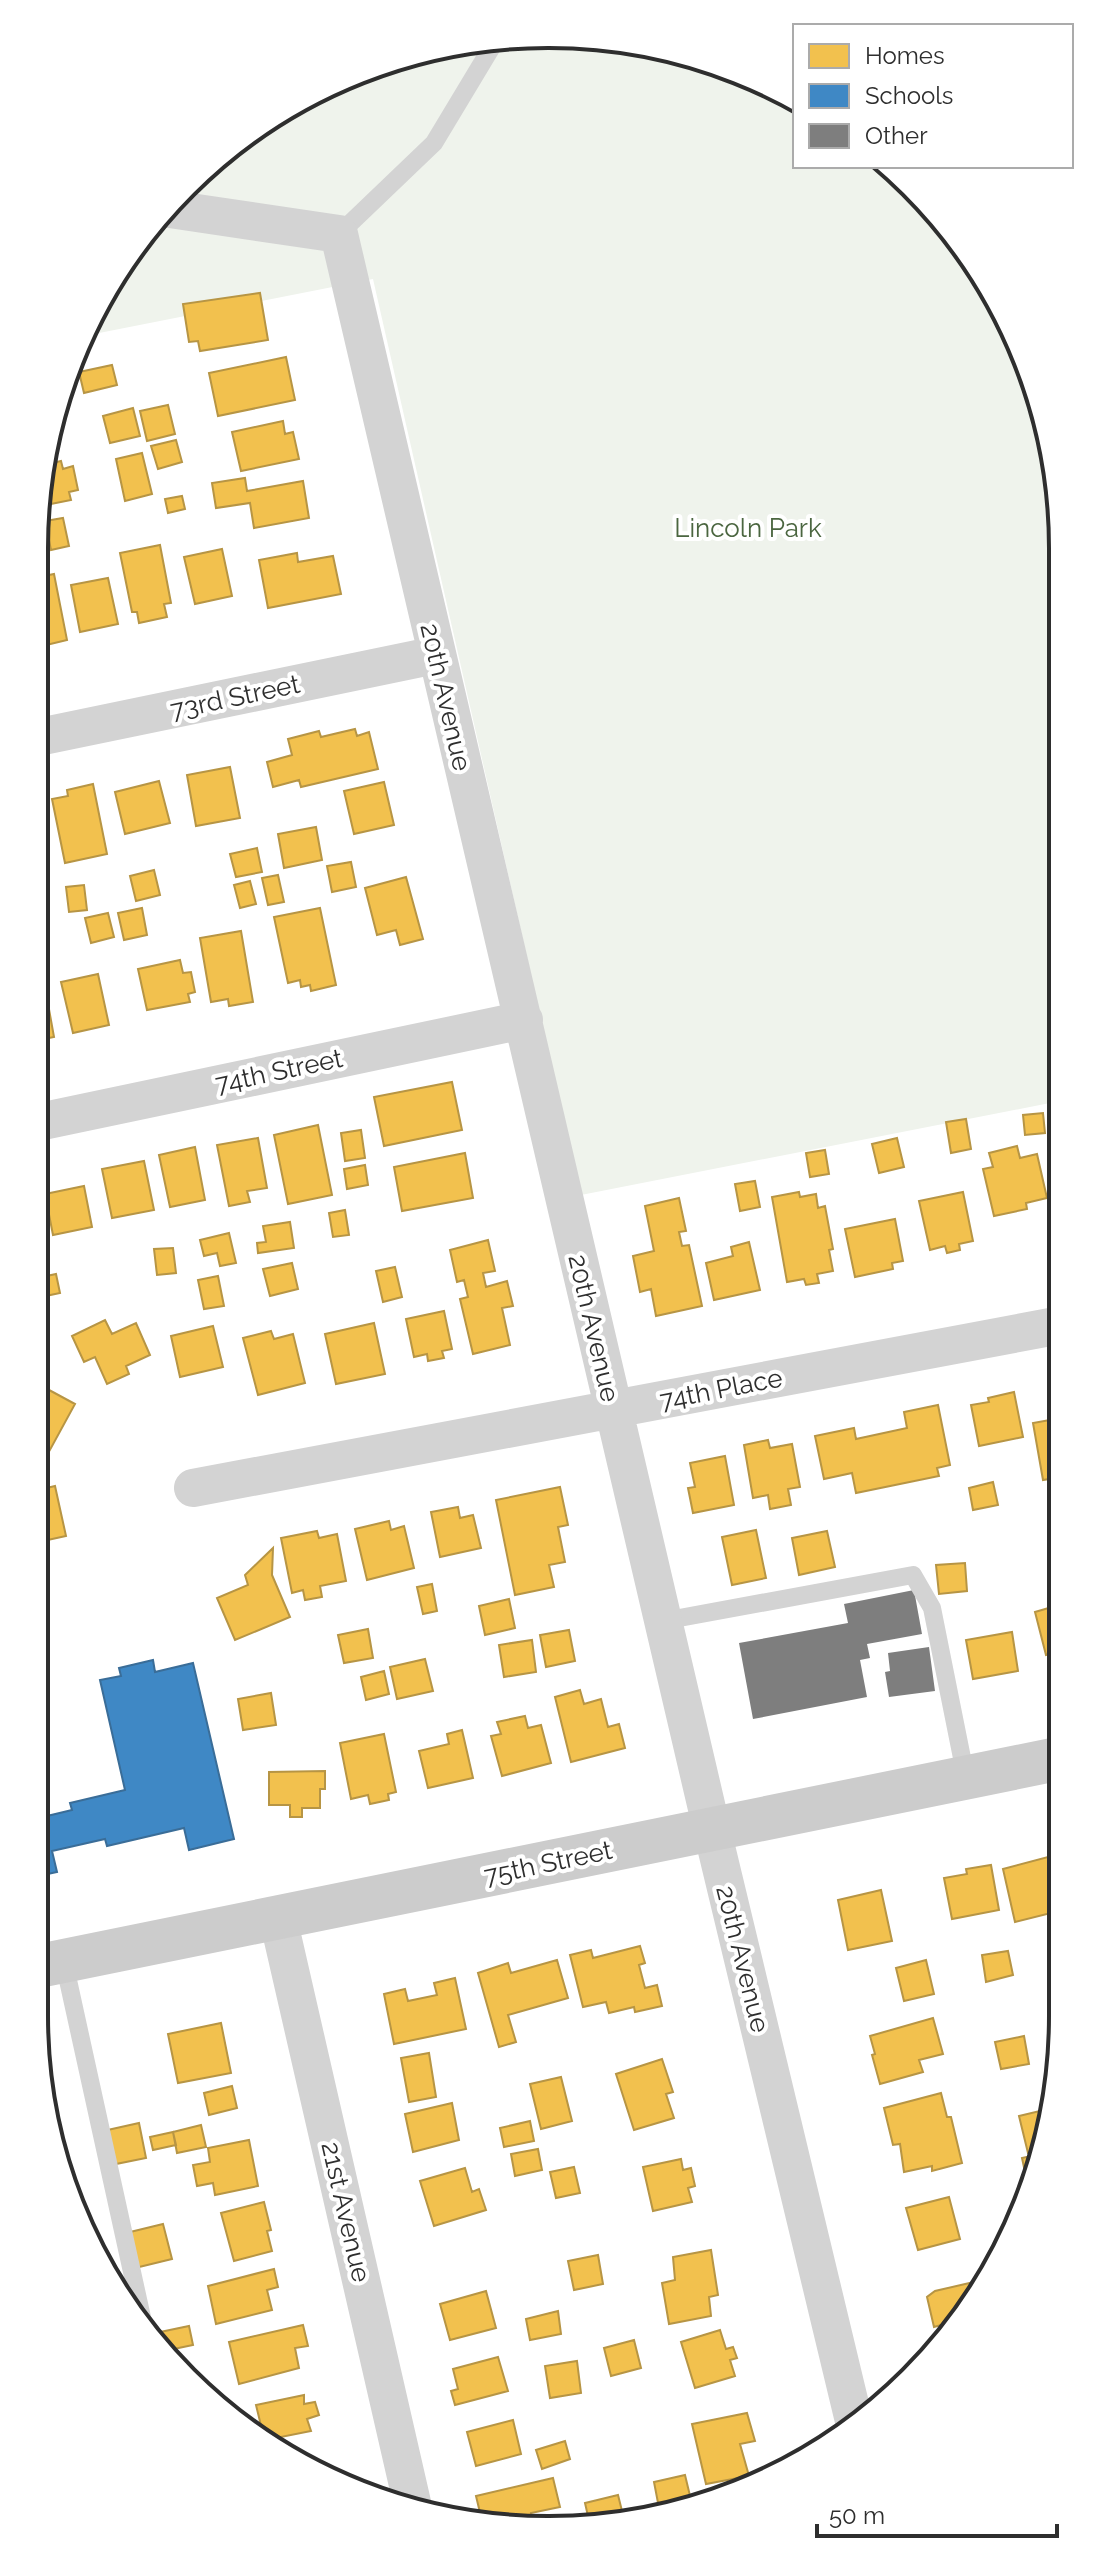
<svg xmlns="http://www.w3.org/2000/svg" width="1097" height="2564" viewBox="0 0 1097 2564" font-family="Raleway,sans-serif">
<style>
.green{fill:#eff3ec}
.homes{fill:#f2c14e;stroke:#b79544;stroke-width:2}
.schools{fill:#3f88c5;stroke:#3a6d98;stroke-width:2}
.building{fill:#7e7e7e}
.lines{fill:none;stroke-linecap:round;stroke-linejoin:round}
.lane{stroke:#d3d3d3;stroke-width:18}
.street{stroke:#d3d3d3;stroke-width:38}
.secondary{stroke:#ccc;stroke-width:44}
.labels{text-anchor:middle;stroke-width:8;stroke-linejoin:round;paint-order:stroke}
.park-label{font-size:26px;fill:#4b6640;stroke:#fff}
.street-label{font-size:26px;fill:#2e2e2e;stroke:#fff}
.rim{fill:none;stroke:#2e2e2e;stroke-width:4}
</style>
<rect width="100%" height="100%" fill="#fff"/>
<path class="green" d="M515,35l199,26 81,40v65h91l50,44 74,111 49,160 1,620 -479,94 -208,-916 -284,56 73,-126 159,-122z"/>
<path class="homes" d="M260,293l8,47 -68,11 -2,-10 -9,1 -6,-38z
M286,357l9,43 -77,16 -9,-43z
M112,365l5,20 -33,8 -5,-21z
M168,405l7,29 -28,7 -7,-30z
M133,408l7,28 -30,7 -7,-27z
M283,421l2,13 8,-2 6,27 -58,12 -9,-39z
M176,440l6,22 -24,7 -7,-23z
M142,453l10,41 -27,7 -9,-42z
M61,461l2,8 10,-3 5,24 -9,2 2,8 -30,6 7,-42z
M245,478l2,13 56,-10 6,37 -55,10 -4,-25 -34,5 -4,-25z
M182,496l3,13 -17,4 -3,-14z
M63,518l6,28 -18,4 -6,-29z
M38,526l3,17 -6,1z
M160,545l11,58 -7,1 3,13 -28,6 -2,-11h-5l-12,-59z
M222,549l10,47 -37,8 -11,-47z
M297,553l1,9 35,-6 8,38 -73,14 -9,-48z
M54,574l13,66 -33,8v-70z
M108,578l10,46 -38,8 -9,-47z
M355,729l2,7 12,-4 9,37 -77,18 -2,-7 -26,7 -6,-25 25,-7 -4,-16 31,-8 2,6z
M230,767l10,51 -44,8 -9,-51z
M159,781l11,42 -45,11 -10,-42z
M384,782l10,43 -40,9 -10,-43z
M93,784l14,70 -42,9 -13,-64 16,-3 -1,-6z
M34,821l11,48 -11,3z
M316,827l6,33 -38,8 -6,-34z
M257,848l5,24 -26,5 -6,-23z
M351,862l5,25 -24,5 -5,-26z
M154,870l6,25 -24,6 -6,-25z
M278,875l6,27 -16,3 -6,-27z
M406,877l17,62 -23,6 -4,-15 -19,5 -12,-47z
M250,881l6,23 -16,4 -6,-23z
M84,885l3,25 -18,2 -3,-25z
M142,908l5,27 -23,5 -6,-27z
M320,908l16,77 -25,6 -1,-6 -9,2 -1,-7 -12,3 -14,-66z
M108,913l6,24 -23,6 -6,-25z
M241,931l12,71 -24,4 -1,-7 -17,3 -11,-64z
M180,960l3,13 8,-1 4,20 -7,2 2,8 -43,8 -9,-41z
M98,974l11,51 -36,8 -12,-51z
M45,987l9,50 -20,4v-52z
M452,1082l10,48 -78,16 -10,-49z
M1043,1113l2,20 -20,2 -2,-20z
M966,1119l5,30 -20,4 -5,-31z
M318,1125l14,70 -44,9 -14,-69z
M361,1130l4,28 -20,3 -4,-28z
M258,1138l9,50 -20,3 3,11 -21,4 -12,-61z
M897,1138l7,29 -25,6 -7,-29z
M1017,1146l3,12 17,-4 10,44 -21,5 1,6 -33,7 -11,-47 10,-2 -4,-14z
M195,1147l10,53 -35,7 -11,-52z
M825,1150l4,24 -19,3 -4,-24z
M465,1153l8,45 -71,13 -8,-44z
M144,1161l10,49 -42,8 -10,-49z
M365,1165l3,20 -21,4 -3,-20z
M755,1181l5,26 -20,4 -5,-27z
M84,1186l8,41 -39,8 -8,-41z
M799,1192l1,5 16,-3 2,14 7,-2 8,43 -4,1 4,21 -16,3 2,9 -13,2 -2,-6 -17,3 -15,-85z
M963,1192l10,49 -14,3 1,6 -13,3 -2,-7 -15,4 -11,-49z
M679,1198l7,33 -7,1 3,14 7,-1 13,61 -46,10 -5,-27 -11,3 -7,-36 21,-5 -9,-45z
M345,1210l4,25 -16,2 -4,-24z
M895,1219l8,42 -11,2 1,6 -38,8 -10,-48z
M290,1222l4,26 -36,5 -1,-10 9,-1 -3,-16z
M229,1233l7,30 -16,3 -3,-13 -13,3 -4,-16z
M488,1240l7,31 -12,2 3,14 21,-6 6,25 -11,2 8,37 -37,9 -13,-55 8,-2 -4,-17 -7,2 -7,-32z
M749,1242l11,48 -46,10 -8,-37 27,-7 -2,-9z
M173,1248l3,25 -19,2 -3,-26z
M292,1263l6,26 -28,7 -7,-27z
M395,1267l7,30 -19,5 -7,-31z
M56,1274l4,19 -19,4 -4,-19z
M218,1276l6,30 -20,3 -6,-29z
M444,1311l8,38 -10,2 2,7 -16,3 -1,-7 -13,3 -8,-38z
M105,1320l7,14 24,-11 14,32 -24,11 3,8 -22,10 -12,-27 -11,5 -12,-26z
M374,1323l11,51 -49,10 -11,-50z
M213,1326l10,41 -43,10 -9,-41z
M271,1331l3,8 19,-5 12,49 -47,12 -15,-57z
M38,1384l37,20 -30,55 -11,-6v-62z
M1014,1392l9,45 -44,9 -8,-41 18,-3 -1,-4z
M938,1405l12,60 -13,3 2,8 -83,17 -4,-20 -28,6 -9,-43 39,-8 2,11 51,-11 -3,-16z
M1061,1418v64v-5l-18,3 -10,-57z
M768,1440l2,8 22,-4 8,43 -12,2 3,16 -21,4 -2,-14 -15,3 -9,-53z
M725,1456l9,49 -41,8 -5,-25 7,-1 -5,-24z
M993,1482l5,23 -25,5 -4,-22z
M55,1486l11,50 -32,7v-52z
M560,1487l8,38 -10,2 7,35 -16,3 5,22 -39,8 -19,-95z
M458,1507l2,11 13,-3 8,33 -41,9 -9,-45z
M389,1521l2,9 13,-4 10,42 -47,12 -12,-51z
M756,1530l10,48 -34,7 -10,-48z
M317,1531l2,7 18,-4 9,47 -26,5 2,11 -17,3 -2,-10 -11,3 -11,-55z
M827,1531l8,36 -36,8 -7,-37z
M273,1548l-1,27 18,42 -55,23 -18,-42 31,-13 -3,-10z
M965,1563l2,28 -28,3 -3,-29z
M432,1584l5,27 -14,3 -6,-27z
M509,1599l6,29 -30,7 -6,-29z
M1062,1604v47l-16,4 -11,-43z
M368,1629l5,29 -29,5 -6,-28z
M569,1630l6,31 -29,6 -6,-32z
M1012,1632l6,39 -45,8 -7,-39z
M532,1640l4,32 -32,5 -5,-32z
M425,1659l8,32 -36,8 -7,-32z
M384,1671l5,23 -23,6 -5,-23z
M580,1690l4,14 17,-5 7,28 11,-3 6,24 -54,14 -16,-65z
M271,1693l5,32 -33,5 -5,-31z
M525,1716l3,12 13,-3 10,38 -49,13 -11,-40 10,-2 -4,-12z
M462,1730l11,48 -45,10 -9,-37 30,-7 -2,-10z
M384,1734l12,58 -8,2 1,6 -19,4 -2,-9 -17,4 -11,-56z
M325,1771v18h-5v19h-18v9h-12v-12h-21v-33z
M1063,1853v57l-48,12 -12,-53z
M991,1865l8,45 -47,9 -8,-41 23,-4 -1,-5z
M881,1890l11,51 -44,9 -10,-50z
M640,1946l5,17 -6,2 6,23 12,-3 5,21 -27,6 -1,-5 -25,6 -3,-11 -23,5 -13,-52 21,-5 2,8z
M1008,1951l5,24 -27,7 -4,-27z
M557,1960l11,38 -60,17 8,27 -17,5 -21,-74 30,-10 3,10z
M926,1960l8,34 -30,7 -8,-33z
M455,1978l11,51 -72,15 -10,-50 21,-5 3,12 29,-6 -3,-12z
M933,2018l10,36 -24,6 4,12 -43,12 -8,-29 3,-1 -5,-18z
M221,2023l10,50 -53,10 -10,-49z
M1024,2036l5,28 -28,5 -6,-27z
M429,2053l7,44 -27,5 -8,-44z
M662,2059l11,33 -7,2 8,24 -40,12 -18,-56z
M561,2077l11,44 -31,8 -11,-45z
M232,2086l5,22 -28,7 -5,-22z
M941,2093l6,24h4l11,46 -30,8v-5l-28,6 -4,-28 -7,1 -9,-37z
M452,2103l7,37 -46,12 -8,-38z
M1048,2109l-7,41 -13,3 -9,-37z
M530,2121l4,20 -30,6 -4,-19z
M139,2123l7,35 -35,7 -8,-34z
M201,2125l5,22 -29,6 -4,-21z
M173,2132l3,13 -23,5 -3,-13z
M249,2140l9,46 -43,9 -2,-12 -16,3 -4,-21 17,-3 -2,-14z
M538,2149l4,21 -27,6 -4,-22z
M1040,2154l-4,27 -3,4 -5,1 -6,-28z
M681,2159l2,11 8,-2 4,18 -7,2 4,14 -39,9 -10,-44z
M574,2167l6,26 -24,5 -6,-26z
M465,2168l7,24 7,-3 7,21 -52,16 -14,-45z
M949,2197l11,42 -42,11 -12,-42z
M264,2202l7,28 -4,1 5,20 -38,10 -13,-48z
M163,2224l9,35 -37,9 -9,-35z
M711,2250l7,45 -9,2 2,19 -42,8 -7,-41 13,-3 -2,-23z
M598,2255l5,29 -29,6 -6,-29z
M274,2269l4,18 -11,3 5,20 -56,14 -8,-38z
M978,2281l-34,59 -3,-15 -7,2 -7,-30 8,-6z
M486,2291l10,37 -46,12 -10,-36z
M558,2311l3,23 -31,6 -4,-21z
M303,2325l5,21 -13,2 4,20 -60,16 -10,-42z
M189,2326l4,19 -29,6 -4,-19z
M720,2330l6,19 7,-2 4,11 -7,2 5,16 -40,12 -14,-46z
M634,2340l7,28 -30,8 -7,-28z
M498,2357l10,34 -53,14 -4,-14 7,-2 -5,-20z
M577,2361l4,32 -31,5 -5,-32z
M211,2385l3,13 -13,-11z
M304,2395v9l11,-2 4,13 -12,4 4,12 -45,9 -2,-2 -8,-33z
M747,2413l8,28 -15,3 9,32 -43,8 -14,-60z
M513,2420l8,34 -45,12 -9,-34z
M565,2441l5,18 -28,10 -6,-19z
M313,2460l2,10 -18,-7z
M685,2475l6,25 -32,8 -5,-26z
M553,2478l7,29 -29,6 2,10 -51,-2 -6,-25z
M618,2495l7,28 -11,2h-24l-5,-22z"/>
<path class="schools" d="M153,1660l2,12 38,-9 41,176 -45,11 -5,-22 -77,18 -2,-7 -53,12 5,21 -23,5v-68l11,-3 2,10 25,-6 -2,-7 55,-13 -25,-110 21,-4 -2,-8z"/>
<path class="building" d="M1060,1058v22h-1l-4,-21z
M914,1590l8,44 -55,10 3,14 -10,2 7,37 -114,22 -14,-76 109,-20 -4,-19z
M929,1647l6,44 -46,6 -4,-25 5,-1 -2,-18z"/>
<g class="lines">
<path class="lane" d="M339,234l95,-91 62,-103
M663,1621l250,-46 19,33 34,170
M64,1962l79,360"/>
<path class="street" d="M163,208l176,26 373,1596 142,591
M34,738l402,-83
M34,1123l490,-103
M193,1488l868,-163
M278,1918l135,589"/>
<path class="secondary" d="M34,1967l1028,-209"/>
</g>
<g class="labels">
<g class="park-label">
<text x="748" y="537">Lincoln Park</text>
</g>
<g class="street-label">
<text transform="translate(235 697) rotate(-12)" y="9">73rd Street</text>
<text transform="translate(446 697) rotate(77)" y="9">20th Avenue</text>
<text transform="translate(279 1071) rotate(-12)" y="9">74th Street</text>
<text transform="translate(594 1328) rotate(77)" y="9">20th Avenue</text>
<text transform="translate(721 1389) rotate(-11)" y="9">74th Place</text>
<text transform="translate(548 1863) rotate(-12)" y="9">75th Street</text>
<text transform="translate(743 1959) rotate(76)" y="9">20th Avenue</text>
<text transform="translate(346 2212) rotate(77)" y="9">21st Avenue</text>
</g>
</g>
<path d="M0 0H1097V2564H0ZM548 48H549A500 500 0 0 1 1049 548V2016A500 500 0 0 1 549 2516H548A500 500 0 0 1 48 2016V548A500 500 0 0 1 548 48Z" fill="#fff" fill-rule="evenodd"/>
<path class="rim" d="M548 48H549A500 500 0 0 1 1049 548V2016A500 500 0 0 1 549 2516H548A500 500 0 0 1 48 2016V548A500 500 0 0 1 548 48Z"/>
<rect x="793" y="24" width="280" height="144" fill="#ffffff" stroke="#ababab" stroke-width="2"/>
<rect x="809" y="44" width="40" height="24" fill="#f2c14e" stroke="#ababab" stroke-width="2"/>
<text x="865" y="64" font-size="24" fill="#2e2e2e">Homes</text>
<rect x="809" y="84" width="40" height="24" fill="#3f88c5" stroke="#ababab" stroke-width="2"/>
<text x="865" y="104" font-size="24" fill="#2e2e2e">Schools</text>
<rect x="809" y="124" width="40" height="24" fill="#7e7e7e" stroke="#ababab" stroke-width="2"/>
<text x="865" y="144" font-size="24" fill="#2e2e2e">Other</text>
<path d="M817 2524v12h240v-12" fill="none" stroke="#2e2e2e" stroke-width="4"/>
<text x="829" y="2524" font-size="24" fill="#2e2e2e" stroke="#ffffff" stroke-width="6" paint-order="stroke">50 m</text>
</svg>
